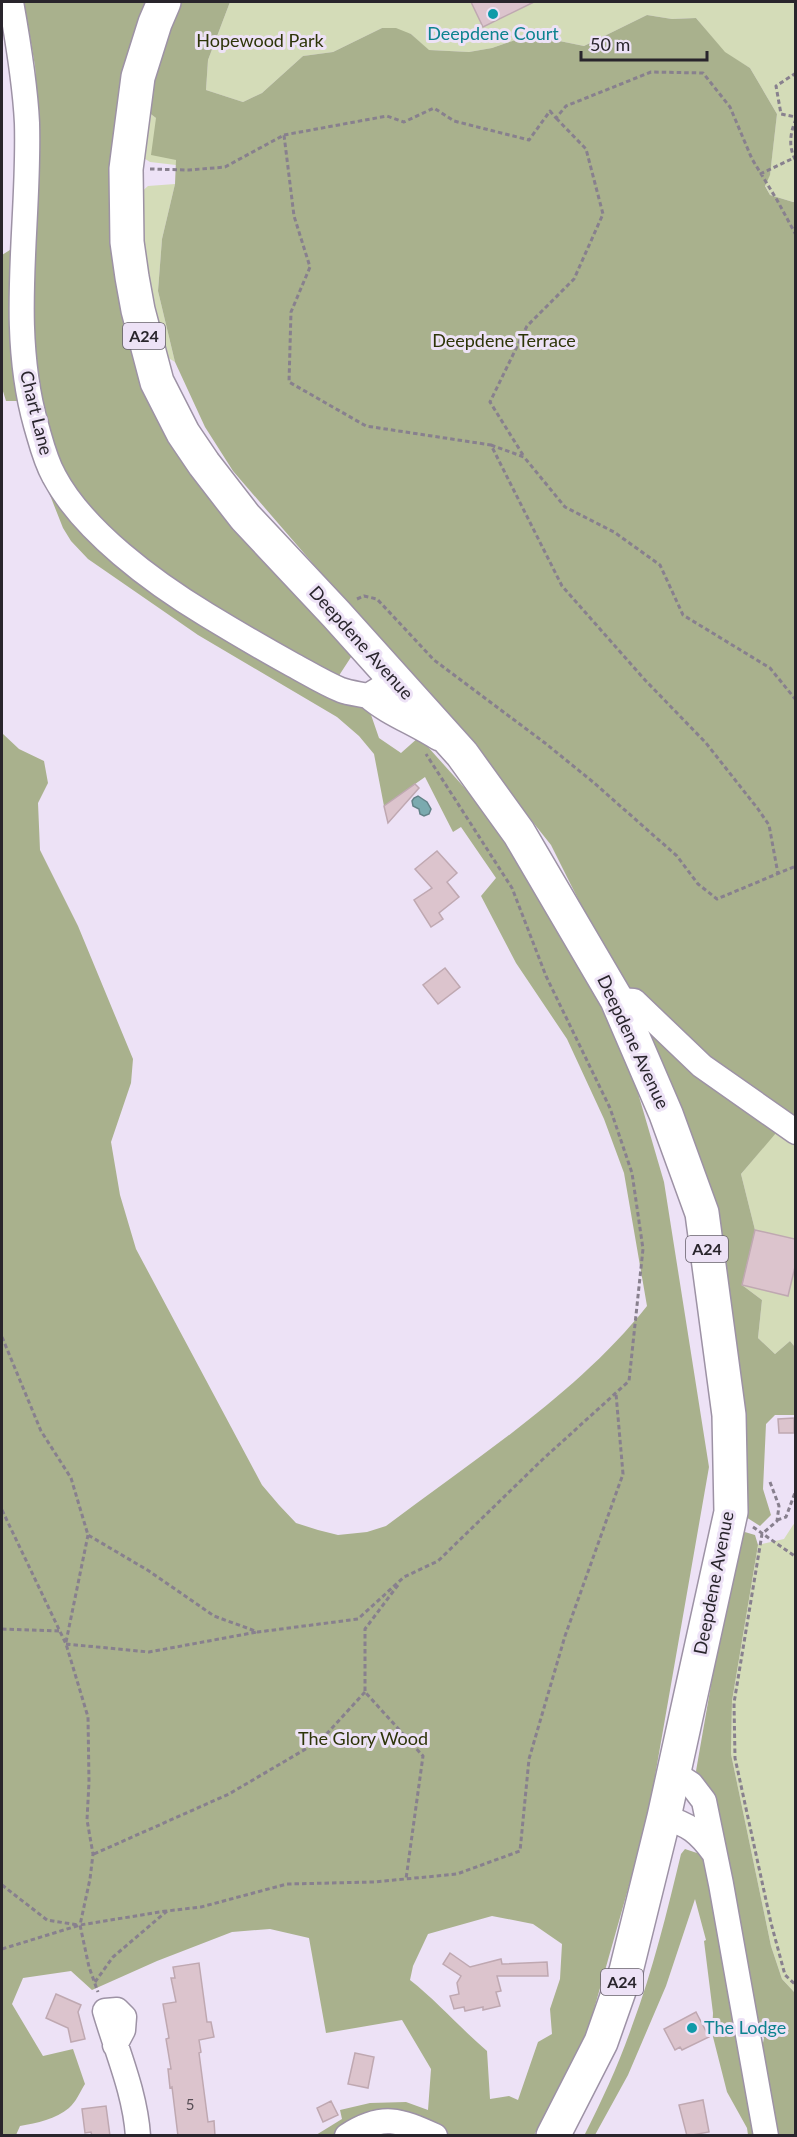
<svg xmlns="http://www.w3.org/2000/svg" width="797" height="2137" viewBox="0 0 797 2137" font-family="Lato,sans-serif">
<style>
.green{fill:#d4dcb8}
.forest{fill:#a9b18d;fill-rule:evenodd}
.water{fill:#7baaaf;stroke:#628288;stroke-width:1.5}
.building{fill:#dcc4cd;stroke:#bfa8b1;stroke-width:1.5}
.lines{fill:none;stroke-linecap:round;stroke-linejoin:round}
.minor-casing{stroke:#9d92a5;stroke-width:27}
.highway-casing{stroke:#9d92a5;stroke-width:36}
.path{stroke:#88808e;stroke-width:3;stroke-dasharray:4.5 3;stroke-linecap:butt}
.minor{stroke:#fff;stroke-width:24}
.highway{stroke:#fff;stroke-width:33}
.culture-dot{fill:#0f9aa8;stroke:#ede2f6;stroke-width:2}
.labels{text-anchor:middle;stroke-width:6;stroke-linejoin:round;paint-order:stroke}
.number-label{font-size:15px;fill:#564d54}
.shield{fill:#ede2f6;stroke:#645e69;stroke-width:1.5}
.shield-label{font-size:16px;font-weight:bold;fill:#29252c}
.culture-label{font-size:18px;fill:#0d838f;stroke:#ede2f6}
.park-label{font-size:18px;fill:#2e3509;stroke:#ede2f6}
.street-label{font-size:18px;fill:#29252c;stroke:#ede2f6}
</style>
<rect width="100%" height="100%" fill="#ede2f6"/>
<path class="green" d="M230,2h565v199l-2,1 -23,-7 -5,-10 5,-11 7,-60 -27,-46 -25,-15 -29,-35 -24,1 -25,-4 -63,31 -54,-11 -38,13 -23,4 -41,-2 -17,-16 -29,-6 -49,24 -30,4 -41,37 -19,9 -37,-12 2,-30z
M148,112l8,6 20,42v5l-26,-3 -8,-5z
M175,184l-13,55 -4,52 17,71 -13,-8 -12,-36 -11,-124 9,-8z
M776,1132l19,4v211l-5,-6 -15,13 -17,-16 4,-38 -20,-15 13,-55 -14,-56z
M795,1523v470l-13,-14 -11,-33 -40,-192 1,-53 26,-156 26,-6 9,-14z"/>
<path class="forest" d="M24,2h131l-16,46 6,325 208,281 -13,20 -6,20 35,15 10,29 22,15 18,-16 69,77 131,214 45,154 45,285 -62,355 -58,205 -34,72 -21,36h-218l26,-16 -2,-9 30,-7 36,-1 22,8 3,-41 -29,-49 -76,13 -17,-95 -39,-9 -38,3 -75,29 -65,29 -21,-19 -48,7 -11,26 31,52 30,-7 12,35c-5,8 -9,18 -16,24 -13,11 -32,15 -49,18l-4,9h-14v-1402l17,16 25,12 4,22 -10,20 2,47 38,76 55,133 -2,24 -20,59 9,53 16,54 126,236 17,20 17,18 22,7 20,5 29,-3 19,-6c90,-68 191,-132 261,-220l-23,-133 -20,-54 -37,-80 -51,-76 -35,-67 15,-18 -35,-51 -8,5 -28,-55 -41,29 -10,-52 -15,-18 -22,-19 -139,-82 -110,-76 -17,-18 -8,-13 -36,-91 -8,-36h-13l-4,-13v-133l11,-7 22,25 4,-148 -4,-59zM492,1916l41,8 29,20 -2,35 -10,30 2,25 -14,8 -20,58 -9,-4 -19,3 -3,-48c-27,-23 -49,-49 -77,-71l3,-14 15,-32z
M178,2h52l-22,58 -2,30 37,12 19,-9 41,-37 30,-4 49,-24h14l15,6 18,16 40,2 23,-4 38,-13 54,11 63,-31 25,4 24,-1 29,34 25,16 27,46 -7,61 -5,11 5,9 23,7 3,-1v935l-7,6 -13,-9 -35,41 14,56 -13,55 20,15 -4,38 17,16 15,-13 5,6 1,68h-21l-9,9 -3,65 8,26 -11,11 -25,-16 -16,-225 -90,-284 -78,-156 -122,-154 -76,-81 -120,-139 -28,-44 -30,-65 -17,-71 4,-52 13,-55 1,-24 -25,-5 5,-37 -8,-6 11,-51z
M738,1530l17,5 3,10 -26,156 -1,53 40,192 11,33 13,14v142h-20l-16,-73 5,-24 -11,-18 -45,-221 -12,-28z
M685,1849l18,6 9,14 47,266h-11l-1,-7 -20,-36 -15,-59 1,-20 -9,-72 2,-1 -11,-41 -29,87 -38,89 -33,60 -11,1c18,-36 35,-72 48,-110 21,-56 35,-114 49,-172z"/>
<path class="water" d="M418,796l9,6 4,7 -2,5 -5,2 -4,-2 -1,-5 -6,-3 -1,-5 2,-3z"/>
<path class="building" d="M471,2h63l-51,25z
M415,784l4,4 -31,35 -4,-17z
M437,851l20,22 -10,9 12,15 -20,16 4,6 -12,8 -17,-27 18,-12 -17,-19z
M445,968l15,19 -22,17 -15,-19z
M755,1230l40,9v28l-7,29 -46,-11z
M794,1418v15h-15l-1,-14z
M450,1953l20,14 31,-8 1,5 45,-2 1,14h-51l4,15 -5,1 4,14 -17,4v-3l-18,4 -1,-4 -10,2 -4,-13 9,-2 -2,-11 4,-7 -18,-12z
M199,1963l8,59h4l3,15 -15,3 2,12 -2,1 9,69 6,-1 1,15h-37l-6,-49 -2,1 -2,-19h3l-5,-30 3,-1 -6,-34 13,-2 -5,-24h4l-2,-11z
M56,1994l25,11 -3,7 7,27 -14,3 -3,-14 -22,-10z
M696,2012l13,25 -27,13 -2,-3 -5,3 -11,-21z
M355,2053l19,4 -6,31 -20,-4z
M703,2100l6,32 -22,4 -8,-31z
M331,2101l7,14 -15,7 -6,-14z
M106,2106l4,30h-18l-1,-4 -6,1 -3,-24z"/>
<g class="lines">
<g class="minor-casing">
<path id="minor" d="M11,2c7,39 14,80 16,121 3,101 -19,203 9,302 5,17 9,35 18,51 29,55 100,107 153,139 28,17 57,34 86,50 15,8 31,18 48,25 8,3 18,4 27,6l26,-16
M368,696c19,17 47,27 70,42
M617,1000l17,1 68,65 94,66
M674,1773l17,11 13,17 17,83 45,252
M664,1817c25,8 34,14 50,36
M115,2045l8,-15 1,-13 -7,-7 -12,1c12,41 30,81 33,125
M347,2136c35,-23 53,-16 88,0"/>
</g>
<g class="highway-casing">
<path id="highway" d="M164,2l-9,21 -17,54 -12,92 1,73 5,35 6,33 19,72 26,51 21,31 41,53 91,97 126,140 57,79 98,167 49,114 36,99 27,202 2,97 -67,305 -38,154 -25,71 -48,94"/>
</g>
<path class="path" d="M796,73l-20,13 5,28 15,3
M796,119c-6,14 -8,28 0,42
M284,135l103,-19 17,6 30,-14 20,13 75,19 21,-29 6,7 10,-12 85,-34 52,1 27,34 22,52 25,41 19,35
M150,169l39,1 36,-3 59,-32 10,81 16,51 -19,45 -2,70 77,44 125,19 71,141 83,94 61,63 52,66 11,16 9,49
M760,174l36,-17
M491,445l33,12 41,50 49,25 46,33 23,50 87,53 26,32
M523,455l-33,-53 37,-76 47,-47 29,-65 -17,-65 -30,-31
M357,599l7,-3 13,3 57,61 111,83 48,39 84,74 21,28 19,15 79,-33
M2,1337l39,94 30,47 17,57 61,36 65,45 44,16 100,-13 46,-42 34,-16 104,-101 87,-79 14,-132 -11,-76 -22,-65 -64,-132 -34,-88 -86,-134
M770,1482l9,24 -2,15 -15,13 -28,169 1,55 36,165 14,52 11,10
M2,1510l64,134 22,73 1,65 -2,38 6,34 -3,25 -10,46 9,42 9,25
M777,1520l9,-3 10,-27
M753,1527l43,30
M398,1585l-33,44v63l58,64 -17,123
M2,1629l57,2
M66,1642l22,-107
M66,1644l83,8 108,-20
M94,1854l135,-60 92,-54 44,-48
M2,1885l45,35 31,5
M2,1949l78,-24 86,-14
M95,1982l18,-25 54,-46 34,-4 86,-23 87,-2 83,-8 63,-23 9,-92 36,-123 58,-162 -7,-80"/>
<use href="#minor" class="minor"/>
<use href="#highway" class="highway"/>
</g>
<g class="culture-dot">
<circle cx="493" cy="14" r="6"/>
<circle cx="692" cy="2028" r="6"/>
</g>
<g class="labels">
<g class="number-label">
<text x="190" y="2110">5</text>
</g>
<g class="shield">
<rect x="123" y="323" width="42" height="26" rx="4.5"/>
<rect x="686" y="1236" width="42" height="26" rx="4.5"/>
<rect x="601" y="1969" width="42" height="26" rx="4.5"/>
</g>
<g class="shield-label">
<text x="144" y="342">A24</text>
<text x="707" y="1255">A24</text>
<text x="622" y="1988">A24</text>
</g>
<g class="culture-label">
<text x="493" y="40">Deepdene Court</text>
<text x="704" y="2034" text-anchor="start">The Lodge</text>
</g>
<g class="park-label">
<text x="260" y="47">Hopewood Park</text>
<text x="504" y="347">Deepdene Terrace</text>
<text x="363" y="1745">The Glory Wood</text>
</g>
<g class="street-label">
<text transform="translate(36 413) rotate(76)" y="6">Chart Lane</text>
<text transform="translate(361 643) rotate(48)" y="6">Deepdene Avenue</text>
<text transform="translate(633 1042) rotate(65)" y="6">Deepdene Avenue</text>
<text transform="translate(714 1583) rotate(-79)" y="6">Deepdene Avenue</text>
</g>
</g>
<rect width="797" height="2137" fill="none" stroke="#29252c" stroke-width="6"/>
<path d="M581 51v9h126v-9" fill="none" stroke="#29252c" stroke-width="3"/>
<text x="590" y="51" font-size="18" fill="#29252c" stroke="#ede2f6" stroke-width="4.5" paint-order="stroke">50 m</text>
</svg>
